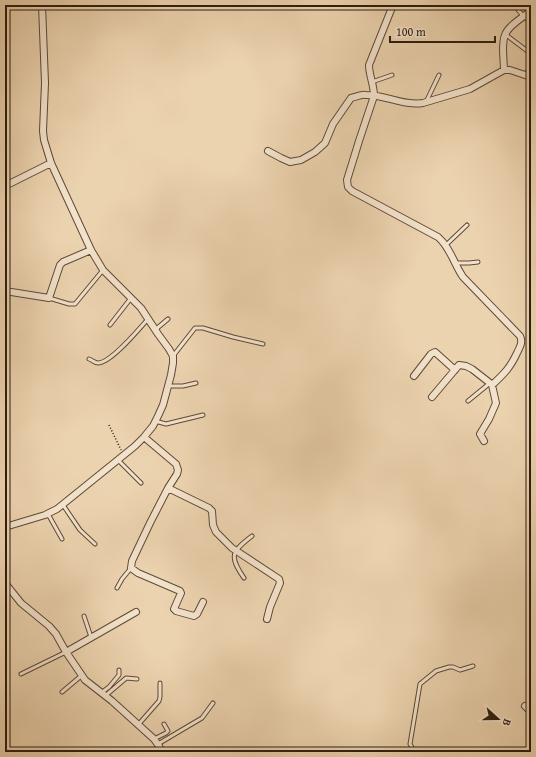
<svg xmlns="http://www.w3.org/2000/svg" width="536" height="757" viewBox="0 0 536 757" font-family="'Gentium Book Plus',serif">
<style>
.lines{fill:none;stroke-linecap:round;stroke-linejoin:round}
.lane-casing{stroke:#5d4a38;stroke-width:5}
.street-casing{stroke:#5d4a38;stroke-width:8}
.path{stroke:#2d1d10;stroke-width:1.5;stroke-dasharray:1 2;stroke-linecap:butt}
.lane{stroke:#f3e2cb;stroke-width:3}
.street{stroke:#f3e2cb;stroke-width:6}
</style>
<rect width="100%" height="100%" fill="#ecd3af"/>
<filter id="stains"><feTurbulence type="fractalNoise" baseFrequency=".005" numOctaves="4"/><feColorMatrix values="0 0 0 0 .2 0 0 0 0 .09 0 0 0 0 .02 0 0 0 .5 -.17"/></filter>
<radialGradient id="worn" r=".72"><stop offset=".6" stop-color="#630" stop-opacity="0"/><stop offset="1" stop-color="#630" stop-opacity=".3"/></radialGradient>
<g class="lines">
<g class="lane-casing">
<path id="lane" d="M514,5l10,12 7,4
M505,34l25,19
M525,75l2,-3h4
M372,82l20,-7
M426,102l13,-27
M446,245l21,-20
M456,263h13l9,-1
M49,298l20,6h6l28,-34
M110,325l21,-27
M155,330l13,-11
M173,356l22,-28h8l30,9 30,7
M89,359c3,1 6,4 9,4 13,0 41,-34 50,-44
M168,386h15l13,-3
M468,401l22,-18
M155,421l11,3 37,-9
M118,460l23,23
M63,505l17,25 15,14
M48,514l14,25
M244,578c-15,-22 -13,-26 8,-42
M117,588l5,-9 9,-11
M84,616l7,21
M21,674l45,-22
M62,692l19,-16
M101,693l8,-6 10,-12v-5
M105,696l20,-17 1,-1 11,1
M138,725l21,-24 1,-4v-14
M154,739l12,-6 2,-2 -4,-7
M158,744l44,-26 11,-15
M415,752l-5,-8 10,-60 16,-13 13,-4h4l7,3 13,-4"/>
</g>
<g class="street-casing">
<path id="street" d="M388,5l3,5 -22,55c0,10 5,20 5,31l-15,45 -12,39 1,7 4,4 86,46c12,10 16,27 25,40l57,59c3,6 0,11 -3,17 -7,15 -13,21 -25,32
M504,70c0,-10 -3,-26 1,-35 3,-9 18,-18 26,-24
M268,151l13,7 9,4 11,-2 14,-8 10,-9 8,-19 18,-26c5,-1 10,-4 15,-3 20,0 38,11 57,8l47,-14 34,-19h6l21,7
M5,186l46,-23
M5,291l44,7 11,-33 3,-3 28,-12
M414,376l17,-22 4,-2 20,18
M432,397l27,-32 7,1 6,3 18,14 2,2 4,18 -7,16 -9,15 4,7
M144,437l32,27 2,6 -1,4 -9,14 -18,35 -18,38 -1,7 7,5 42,18 1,2 -7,16 2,2 18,5 3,-2 6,-12
M168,488l41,20 3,3 1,14 3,7 16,16 47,31 1,4 -10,24 -3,12
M5,527l40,-12 12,-6 78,-63 9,-9 9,-11 5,-10 5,-11 8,-30 2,-12v-7l-4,-7 -11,-15 -17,-26 -38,-38 -12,-20 -40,-87 -7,-23 -1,-9 2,-48 -3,-78
M5,583l16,20 28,23 7,8 10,18 19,28 27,21 42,38 5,7 3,6
M66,652l70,-40
M525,706l6,6"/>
</g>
<path class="path" d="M109,425l12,25"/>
<use href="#lane" class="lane"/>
<use href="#street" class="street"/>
</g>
<rect width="536" height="757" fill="none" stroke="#ecd3af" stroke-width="20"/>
<rect x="6" y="6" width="524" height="745" fill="none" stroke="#2d1d10" stroke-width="2"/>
<rect x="10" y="10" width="516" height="737" fill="none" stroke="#2d1d10"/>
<g transform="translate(498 719) rotate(111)" stroke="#f3e2cb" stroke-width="3" paint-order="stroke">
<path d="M0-3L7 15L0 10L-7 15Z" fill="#2d1d10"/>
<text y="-6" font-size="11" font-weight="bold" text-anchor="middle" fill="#2d1d10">B</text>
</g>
<path d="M390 36v6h105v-6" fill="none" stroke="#2d1d10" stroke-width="2"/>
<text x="396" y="36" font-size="12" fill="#2d1d10" stroke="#f3e2cb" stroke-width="3" paint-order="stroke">100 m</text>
<rect width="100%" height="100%" filter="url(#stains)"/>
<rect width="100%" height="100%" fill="url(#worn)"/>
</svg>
